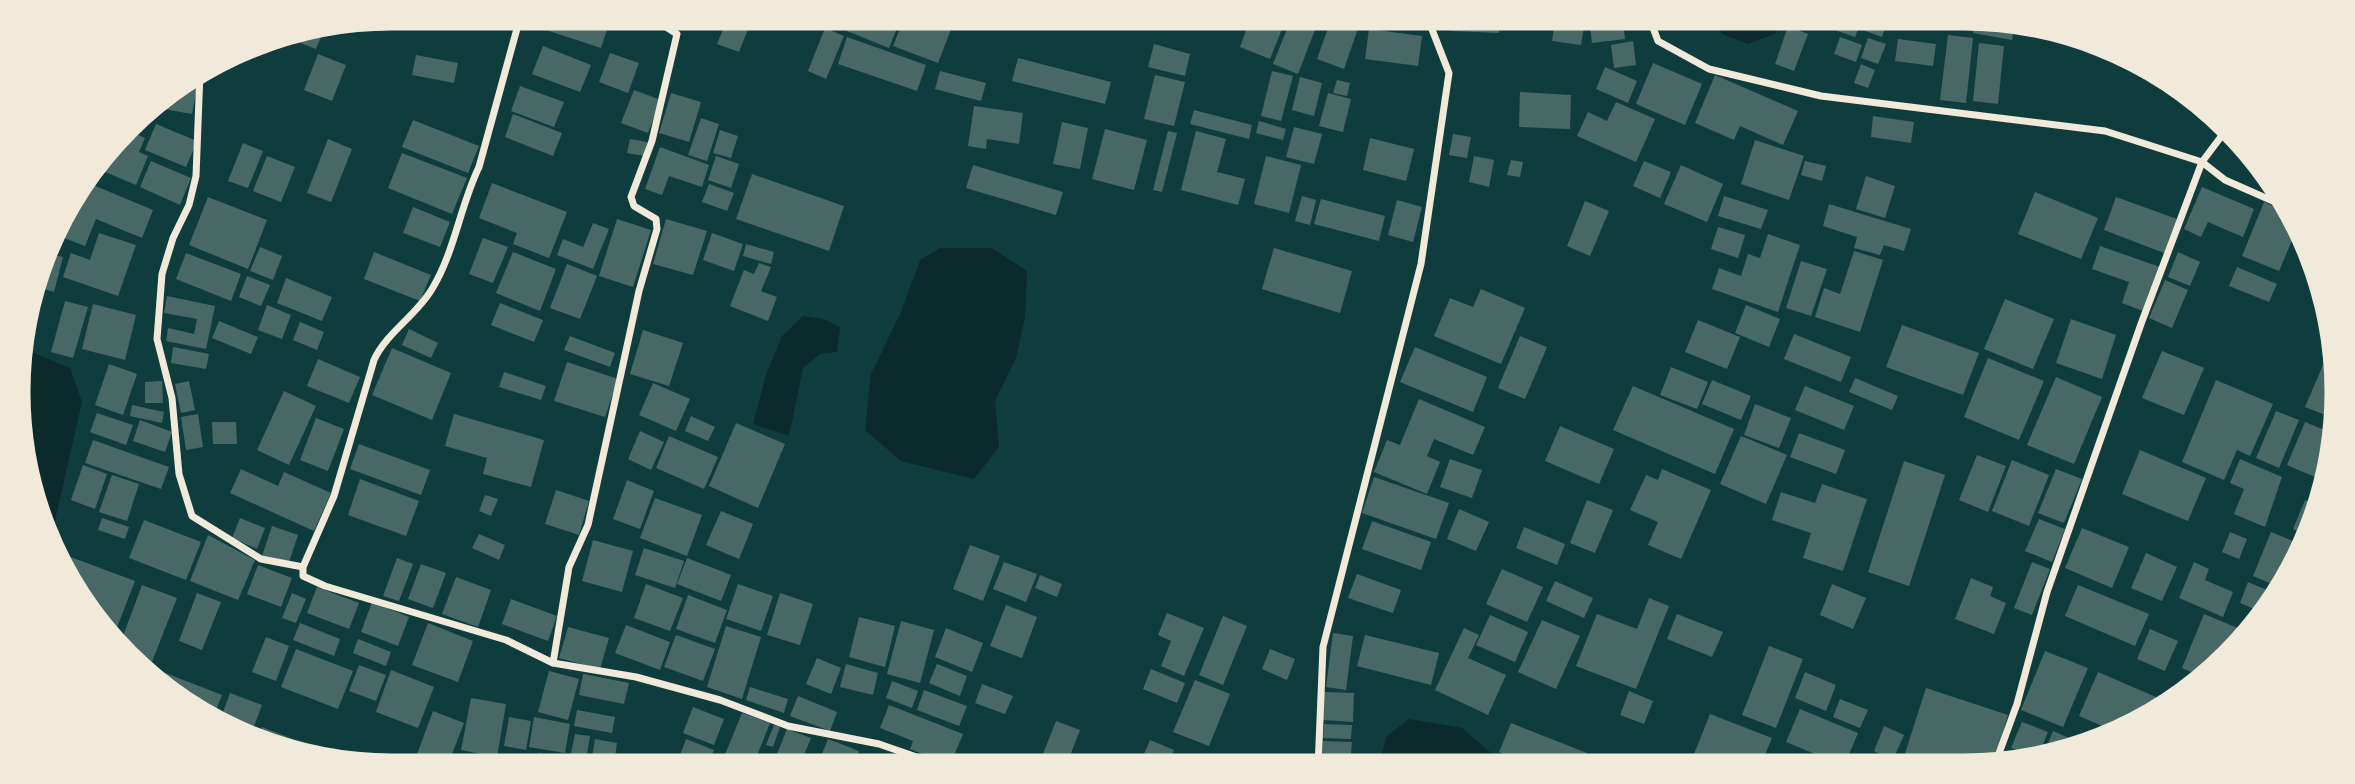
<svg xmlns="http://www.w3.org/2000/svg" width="2355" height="784" viewBox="0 0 2355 784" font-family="Montserrat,sans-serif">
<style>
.water{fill:#0a2a2b}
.building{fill:#486865}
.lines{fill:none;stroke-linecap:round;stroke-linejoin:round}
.minor{stroke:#f1e9da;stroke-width:7}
.rim{fill:none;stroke:#f1e9da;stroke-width:9}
</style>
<rect width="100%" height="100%" fill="#0f3d3e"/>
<path class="water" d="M1709,14h78l-12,20 -27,10 -26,-10z
M940,248h52l35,23 -2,46 -9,41 -21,43 4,46 -25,32 -73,-18 -36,-31 6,-56 30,-62 19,-52z
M803,316l20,3 17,8 -3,25 -17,2 -17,14 -14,68 -36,-12 13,-49 16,-39z
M17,346l53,22 12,34 -26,114 -3,30 -26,-57z
M1409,719l53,9 36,31v9h-119l7,-31z"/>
<path class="building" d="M547,14h65l-11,34 -58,-19z
M702,14h52l-15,38 -22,-8 7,-17 -24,-9z
M849,14h42l10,4 -12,30 -47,-19z
M906,14h51l-19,49 -45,-17z
M1252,14h36l-18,45 -30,-12z
M1293,14h28l-23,60 -25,-10z
M1333,14h30l-19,55 -27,-10z
M1452,14h48l-1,19 -48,-2z
M1556,14h30l-5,31 -29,-4z
M1828,14h19l15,5 -7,18 -32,-11z
M1869,14l21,1 -8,22 -19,-7z
M1622,15l3,24 -33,4 -3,-23z
M1976,16l39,5 -3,19 -39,-7z
M1788,26l20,8 -14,37 -19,-7z
M325,27l-9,22 -28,-11 1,-4z
M825,28l19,8 -18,43 -18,-8z
M1369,29l53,7 -4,30 -53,-7z
M1948,35l25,3 -7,65 -26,-3z
M847,37l79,28 -9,26 -79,-27z
M1840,37l22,8 -6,17 -22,-8z
M1868,38l18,6 -8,20 -17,-6z
M1898,39l38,5 -3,22 -38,-5z
M1633,41l3,24 -22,3 -3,-23z
M1979,43l25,3 -6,58 -25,-3z
M1154,44l36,10 -5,22 -37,-9z
M543,46l48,19 -11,27 -48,-18z
M610,53l29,10 -11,30 -29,-11z
M318,54l28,11 -14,36 -28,-11z
M416,55l42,8 -4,20 -42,-8z
M1018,58l93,24 -6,22 -93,-23z
M1653,63l49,21 -17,41 -49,-21z
M1861,64l14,6 -7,18 -14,-5z
M1605,67l32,14 -9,22 -32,-14z
M940,71l46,12 -5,18 -46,-12z
M1272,71l21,5 -12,45 -20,-5z
M1155,75l30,7 -11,44 -30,-7z
M1715,75l83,36 -15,34 -43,-19 -6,14 -39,-17z
M1300,77l22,6 -8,33 -22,-6z
M1337,80l13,3 -3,13 -14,-3z
M180,85l17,3 -5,26 -28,-5 3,-16z
M520,86l44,16 -10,25 -43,-16z
M634,90l27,10 -13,33 -27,-10z
M1520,92l51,3 -1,34 -51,-2z
M671,93l30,9 -12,40 -30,-9z
M1328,93l23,6 -8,33 -24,-6z
M161,96l-2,16 -18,-3 1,-1z
M1616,102l39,17 -19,43 -59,-26 11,-24 19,9z
M974,106l49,7 -4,31 -32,-5 -1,10 -18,-3z
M1194,110l58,15 -3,14 -59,-15z
M513,114l49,19 -9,23 -48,-19z
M1873,116l41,6 -3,21 -40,-6z
M701,118l18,6 -12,37 -19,-6z
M413,120l66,26 -11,27 -66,-26z
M1259,121l27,8 -3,11 -27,-7z
M1062,122l26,6 -8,41 -27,-5z
M156,124l41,17 -11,26 -41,-17z
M1294,127l28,7 -8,30 -28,-7z
M1105,129l42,11 -13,50 -42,-11z
M126,130l19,8 -6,14 9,4 -12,29 -40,-17z
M720,130l18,6 -7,22 -18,-5z
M1168,131l9,2 -15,59 -9,-2z
M1196,131l30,8 -9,33 28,7 -7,26 -57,-15z
M1453,134l18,3 -4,21 -18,-3z
M1370,138l44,11 -8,32 -43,-11z
M328,139l24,10 -21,53 -24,-9z
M630,139l17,3 -2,14 -18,-3z
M1755,140l49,16 -15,44 -48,-16z
M243,143l20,8 -15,37 -20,-7z
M660,147l49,18 -7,22 -33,-11 -7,19 -17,-6z
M402,153l65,25 -15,36 -64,-26z
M267,156l28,11 -14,35 -28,-11z
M716,156l23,8 -8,24 -23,-8z
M1266,156l35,9 -12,48 -35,-9z
M1474,156l20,4 -5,27 -20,-5z
M1511,160l12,2 -3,15 -13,-2z
M151,161l40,17 -11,27 -40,-18z
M1644,161l27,11 -11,26 -27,-12z
M1805,161l21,5 -4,15 -21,-6z
M973,165l90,27 -7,23 -90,-27z
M1681,165l42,19 -16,38 -43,-18z
M752,174l92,32 -15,45 -93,-32z
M1866,176l29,10 -10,32 -29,-9z
M86,182l67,28 -11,28 -46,-19 -11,27 -34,-13 5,-12z
M492,183l75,29 -18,46 -36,-14 4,-11 -38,-15z
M709,184l25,9 -7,18 -25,-9z
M2202,187l52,22 -11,28 -35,-15 -7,15 -17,-8z
M2035,192l63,26 -17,41 -63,-25z
M1302,196l14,4 -6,25 -15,-4z
M1724,196l44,14 -7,19 -43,-13z
M208,197l59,23 -19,49 -59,-24z
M2116,197l61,22 -13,34 -60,-23z
M1321,199l64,17 -6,25 -65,-17z
M1397,200l25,7 -9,35 -25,-7z
M1585,201l24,10 -19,45 -23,-10z
M2264,202l30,13 4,11 -19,45 -37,-15z
M1829,204l82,25 -7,22 -20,-6 -4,10 -26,-7 3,-11 -34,-11z
M413,207l37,15 -10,25 -37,-14z
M617,219l34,11 -18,57 -34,-11z
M666,219l41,12 -14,44 -40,-11z
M593,223l16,6 -16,40 -36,-14 6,-16 20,8z
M1718,227l27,8 -7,23 -27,-9z
M99,233l37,12 -18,51 -55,-19 8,-24 19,7z
M712,233l31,11 -9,27 -31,-11z
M1768,234l32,11 -22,67 -66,-23 7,-21 22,8 7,-22 12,4z
M483,238l25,9 -15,36 -24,-9z
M746,244l28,8 -3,12 -28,-8z
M2100,246l60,21 -17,44 -21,-8 7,-21 -37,-13z
M260,247l22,9 -9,24 -23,-9z
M1274,248l78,23 -12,42 -78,-24z
M1854,251l29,9 -23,72 -45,-15 9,-29 16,6z
M374,252l57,23 -11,26 -56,-22z
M513,252l43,17 -16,42 -44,-18z
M2178,252l22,10 -10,24 -22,-9z
M45,253l18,4 -9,35 -20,-6z
M186,253l55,21 -10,27 -55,-22z
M1801,261l26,8 -16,47 -25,-8z
M759,263l12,4 -10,24 16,6 -9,24 -38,-15 14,-36 10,4z
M567,264l30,12 -17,43 -30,-11z
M2237,267l40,17 -8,18 -40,-16z
M247,276l23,9 -9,21 -22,-9z
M286,278l46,19 -10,24 -45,-18z
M2165,280l23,10 -16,38 -23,-10z
M1481,289l44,19 -24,56 -67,-28 16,-38 23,9z
M33,292l3,1 -6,29 -6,-2z
M167,296l48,10 -9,43 -40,-8 2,-13 26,6 3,-15 -33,-6z
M2005,299l49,20 -21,50 -49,-20z
M65,301l23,6 -15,51 -22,-6z
M500,303l43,17 -9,22 -43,-17z
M93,304l43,11 -11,45 -43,-11z
M267,305l24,10 -9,24 -24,-9z
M1746,305l34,14 -11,28 -34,-14z
M2071,319l45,16 -14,44 -46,-16z
M1698,320l42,17 -13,32 -42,-17z
M219,321l39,16 -7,17 -39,-16z
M300,322l24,10 -7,18 -24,-10z
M1902,325l77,28 -16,42 -77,-28z
M409,329l29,14 -7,15 -29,-13z
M643,330l40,13 -14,43 -39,-12z
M1794,334l57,23 -10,25 -57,-23z
M570,336l45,17 -5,14 -46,-17z
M1520,336l27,11 -22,52 -27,-11z
M173,347l36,7 -3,15 -35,-6z
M1415,347l72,30 -14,35 -73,-30z
M392,348l59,25 -19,47 -60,-25z
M2162,351l42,17 -20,47 -42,-17z
M1988,358l56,23 -25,59 -55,-23z
M318,359l42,18 -11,26 -42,-17z
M567,362l51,17 -13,38 -51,-16z
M109,364l28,10 -14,41 -28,-10z
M2323,365l13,6 -3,47 -28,-11z
M1671,367l37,15 -11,27 -37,-14z
M504,372l42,14 -5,14 -42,-13z
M2056,377l46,20 -28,67 -47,-19z
M1855,378l43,18 -6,14 -43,-18z
M1712,380l39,16 -10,24 -39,-16z
M2216,380l57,24 -23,52 -13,-6 -13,30 -42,-18z
M162,381l1,22h-18v-21z
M189,381l6,29 -14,3 -6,-29z
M653,383l37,16 -14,32 -37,-16z
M1633,386l101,43 -19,45 -102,-44z
M1805,386l49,20 -10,24 -49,-20z
M284,391l32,15 -27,59 -32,-15z
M1419,399l66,28 -12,28 -39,-16 -7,17 13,6 -13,32 -53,-22 13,-32 13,5z
M1755,404l36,14 -12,30 -35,-13z
M132,405l32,7 -2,11 -32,-7z
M2276,411l23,9 -20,48 -23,-10z
M97,413l36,12 -7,20 -36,-13z
M198,414l5,33 -17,3 -5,-33z
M454,414l90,26 -13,47 -48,-13 4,-16 -42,-12z
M691,416l24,11 -7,14 -23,-10z
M316,418l28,11 -16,42 -28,-11z
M140,420l32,12 -7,20 -32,-11z
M212,422h24l1,22h-24z
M2305,422l27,11 -3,50 -42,-18z
M736,423l49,21 -27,64 -49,-22z
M1560,426l54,23 -15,35 -54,-23z
M640,431l24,11 -13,28 -23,-11z
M1799,433l46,17 -9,24 -46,-17z
M669,436l49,21 -14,32 -48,-21z
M1741,436l46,19 -21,49 -46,-20z
M93,440l76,27 -8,22 -76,-26z
M359,444l71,26 -9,25 -71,-26z
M2140,450l66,28 -18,43 -66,-27z
M1977,455l29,11 -18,46 -29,-12z
M1450,459l32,11 -10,28 -32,-11z
M2240,459l42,18 -17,50 -31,-13 10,-25 -14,-6z
M2012,460l37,15 -20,51 -37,-15z
M1904,461l41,14 -36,111 -41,-14z
M83,465l24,9 -12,35 -24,-9z
M241,469l37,17 6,-14 47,21 -17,38 -84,-38z
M1662,469l49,21 -30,69 -33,-14 10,-23 -28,-12 16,-35 12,5z
M2056,469l26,10 -18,44 -26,-10z
M112,475l27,9 -12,37 -28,-9z
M1374,477l75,26 -13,36 -74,-26z
M360,479l59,22 -13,35 -58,-21z
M627,480l27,11 -14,38 -27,-10z
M1822,484l45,15 -24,72 -40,-13 8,-25 -39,-13 9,-28 34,11z
M556,490l33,11 -10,34 -34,-11z
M485,495l13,4 -7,17 -12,-5z
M655,498l47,17 -15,41 -47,-18z
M1587,500l26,10 -18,43 -25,-10z
M2305,500l16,6 -12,30 -16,-7z
M1459,509l30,13 -13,29 -29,-12z
M721,511l32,13 -14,35 -33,-14z
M102,518l27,9 -4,12 -27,-9z
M240,518l25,10 -8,21 -25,-11z
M2039,519l26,10 -13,33 -27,-11z
M144,520l57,22 -15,38 -57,-22z
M1372,521l59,21 -10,28 -59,-21z
M272,526l26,9 -10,30 -26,-9z
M1524,527l41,17 -8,21 -41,-17z
M2082,528l47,19 -17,41 -47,-20z
M2230,532l17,7 -8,20 -17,-7z
M2271,532l34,14 -21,43 -31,-13z
M479,534l26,11 -6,15 -27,-12z
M208,535l47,25 -17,40 -48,-19z
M593,540l40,11 -11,41 -40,-11z
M970,545l30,11 -17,45 -30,-12z
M644,548l40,13 -9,27 -40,-13z
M2146,553l31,14 -15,34 -31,-13z
M68,556l67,25 -21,54 -36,-33 -15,-33z
M397,558l16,6 -14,37 -16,-5z
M687,558l44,17 -10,26 -44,-17z
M1004,562l33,12 -11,28 -33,-13z
M2032,562l18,7 -18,46 -18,-7z
M2194,562l15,7 -4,11 28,12 -10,25 -44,-19z
M421,564l25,9 -13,35 -25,-9z
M258,565l34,13 -11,29 -34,-13z
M1502,569l41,18 -16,35 -41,-18z
M1357,574l44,16 -8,23 -45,-15z
M1040,575l22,9 -5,13 -22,-9z
M456,577l35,13 -13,37 -36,-13z
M1971,578l22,9 -3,9 16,7 -12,31 -39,-15z
M1555,581l38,17 -9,20 -38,-17z
M2248,582l31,13 -15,18 -24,-10z
M646,584l37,14 -13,33 -36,-13z
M738,584l35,12 -12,35 -35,-12z
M1832,584l34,14 -13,31 -33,-14z
M142,585l35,13 -29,74 -28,-28z
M2078,585l71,29 -14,32 -70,-30z
M317,587l42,16 -10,26 -42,-16z
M197,593l24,9 -19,48 -23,-9z
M292,593l14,6 -10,24 -14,-5z
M780,593l33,11 -13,41 -33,-10z
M688,595l39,15 -12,33 -39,-14z
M1649,598l20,8 -33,83 -60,-23 21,-52 40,15z
M511,599l46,17 -9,25 -46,-17z
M372,602l37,15 -11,29 -37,-14z
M1006,605l31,12 -15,41 -32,-12z
M1167,613l37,15 -20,48 -23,-10 10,-25 -13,-6z
M1677,614l46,18 -11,25 -45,-18z
M2204,614l36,15 -12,28 -20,22 -26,-11z
M1490,615l38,17 -13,30 -39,-17z
M1223,616l24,10 -24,59 -24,-10z
M859,617l36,9 -10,41 -36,-10z
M1542,620l38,16 -24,53 -38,-17z
M901,621l33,9 -14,53 -33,-9z
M300,623l40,16 -6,17 -41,-16z
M428,623l45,18 -15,41 -46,-17z
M626,625l44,17 -10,28 -45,-17z
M726,626l35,11 -19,62 -35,-12z
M568,627l41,11 -9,31 -41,-11z
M946,628l37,15 -11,29 -37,-15z
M1464,628l15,7 -11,23 38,17 -18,40 -53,-25z
M2150,629l28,12 -13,30 -28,-12z
M1333,633l20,3 -7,54 -20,-3z
M676,635l39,14 -12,32 -39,-14z
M1365,635l74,18 -8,32 -74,-19z
M266,637l23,9 -13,35 -24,-9z
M358,639l33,13 -5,14 -33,-13z
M1769,646l34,13 -27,69 -34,-13z
M296,649l57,22 -15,38 -57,-22z
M1270,649l25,10 -8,21 -25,-11z
M2045,651l43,17 -25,59 -42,-17z
M817,658l24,10 -10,26 -25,-10z
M846,664l32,9 -5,22 -33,-8z
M937,664l30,12 -7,20 -31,-13z
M359,665l27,10 -10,26 -27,-10z
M1151,669l34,14 -8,20 -34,-14z
M391,670l43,17 -16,41 -42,-16z
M549,671l30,8 -11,41 -30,-8z
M163,672l59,23 -10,25 -30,-14 -23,-23z
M1805,672l31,13 -10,26 -31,-13z
M2098,672l58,25 -10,24 -25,13 -42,-18z
M583,674l46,9 -5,21 -45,-9z
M1195,680l35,14 -21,52 -36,-14z
M892,681l26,10 -6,17 -26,-10z
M982,684l31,12 -8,18 -30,-11z
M750,687l38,12 -4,14 -38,-13z
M1926,688l82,27 -16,52h-78l-12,-4z
M924,690l43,16 -8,20 -42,-16z
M1629,691l24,10 -9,23 -24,-9z
M1324,692l30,1 -1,29 -30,-2z
M230,693l32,12 -12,32 -31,-14z
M798,696l39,16 -7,19 -40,-15z
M471,698l35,6 -9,53 -36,-7z
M1840,699l28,11 -8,18 -27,-11z
M889,705l74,29 -13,31 -40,-16 3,-8 -33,-13z
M693,707l31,12 -10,26 -31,-12z
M1800,709l58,24 -14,33 -58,-24z
M577,710l38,7 -3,16 -38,-7z
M433,711l31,12 -12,31 34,16h-61l-12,-5z
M742,713l28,10 -18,45 -28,-11z
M1710,714l62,24 -10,24 12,5h-74l-10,-3z
M509,717l22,4 -5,29 -22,-4z
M534,717l36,7 -5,29 -36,-6z
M1056,721l24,9 -15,39h-28z
M2022,722l26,10 -11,27 -26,-11z
M1511,723l76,30 -6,15h-43l-39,-16z
M1324,724l28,1 -1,14 -28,-1z
M774,725l6,2 -7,20 -7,-2z
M1884,726l20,9 -11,25 -19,-9z
M262,727l49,19 -5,13 -11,-2 -38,-17z
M787,729l24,9 -13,31h-27z
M2053,731l32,14 -43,13z
M575,734l15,2 -5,30 -16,-3z
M595,739l22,4 -4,27h-23z
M686,739l28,11 -8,19h-31z
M828,739l31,12 -7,18h-20l-14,-5z
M1150,740l24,10 -8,18h-28z
M1323,741l29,1 -2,23 -28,-2z
M539,753l27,5 -2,12h-28z
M1178,755l35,13h-40z
M2011,755l17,7 -21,5z"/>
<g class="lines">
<path class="minor" d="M521,14l-42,153c-19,39 -24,84 -47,122 -16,27 -45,43 -58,71l-40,136 -31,71v9l22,10 181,54 47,23
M646,14l31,20 -25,107 -21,56 3,9 22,13 1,10 -18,62 -51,234 -19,42 -16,96 83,14 84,23 68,26 91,18 72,25
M1648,14l10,27 51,28 112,27 284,35 97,31 23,18 68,30
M200,72l-4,104 -7,29 -16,33 -11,36 -5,65 15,59 7,76 13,42 69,43 42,8
M1994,767l23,-63 30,-112 94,-268 61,-162 24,-32
M1318,768l5,-121 98,-383 28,-191 -23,-59"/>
</g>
<path d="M0 0H2355V784H0ZM392 26H1963A366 366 0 0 1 2329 392V392A366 366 0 0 1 1963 758H392A366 366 0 0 1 26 392V392A366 366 0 0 1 392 26Z" fill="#f1e9da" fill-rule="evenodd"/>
<path class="rim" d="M392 26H1963A366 366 0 0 1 2329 392V392A366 366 0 0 1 1963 758H392A366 366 0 0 1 26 392V392A366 366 0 0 1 392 26Z"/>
</svg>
